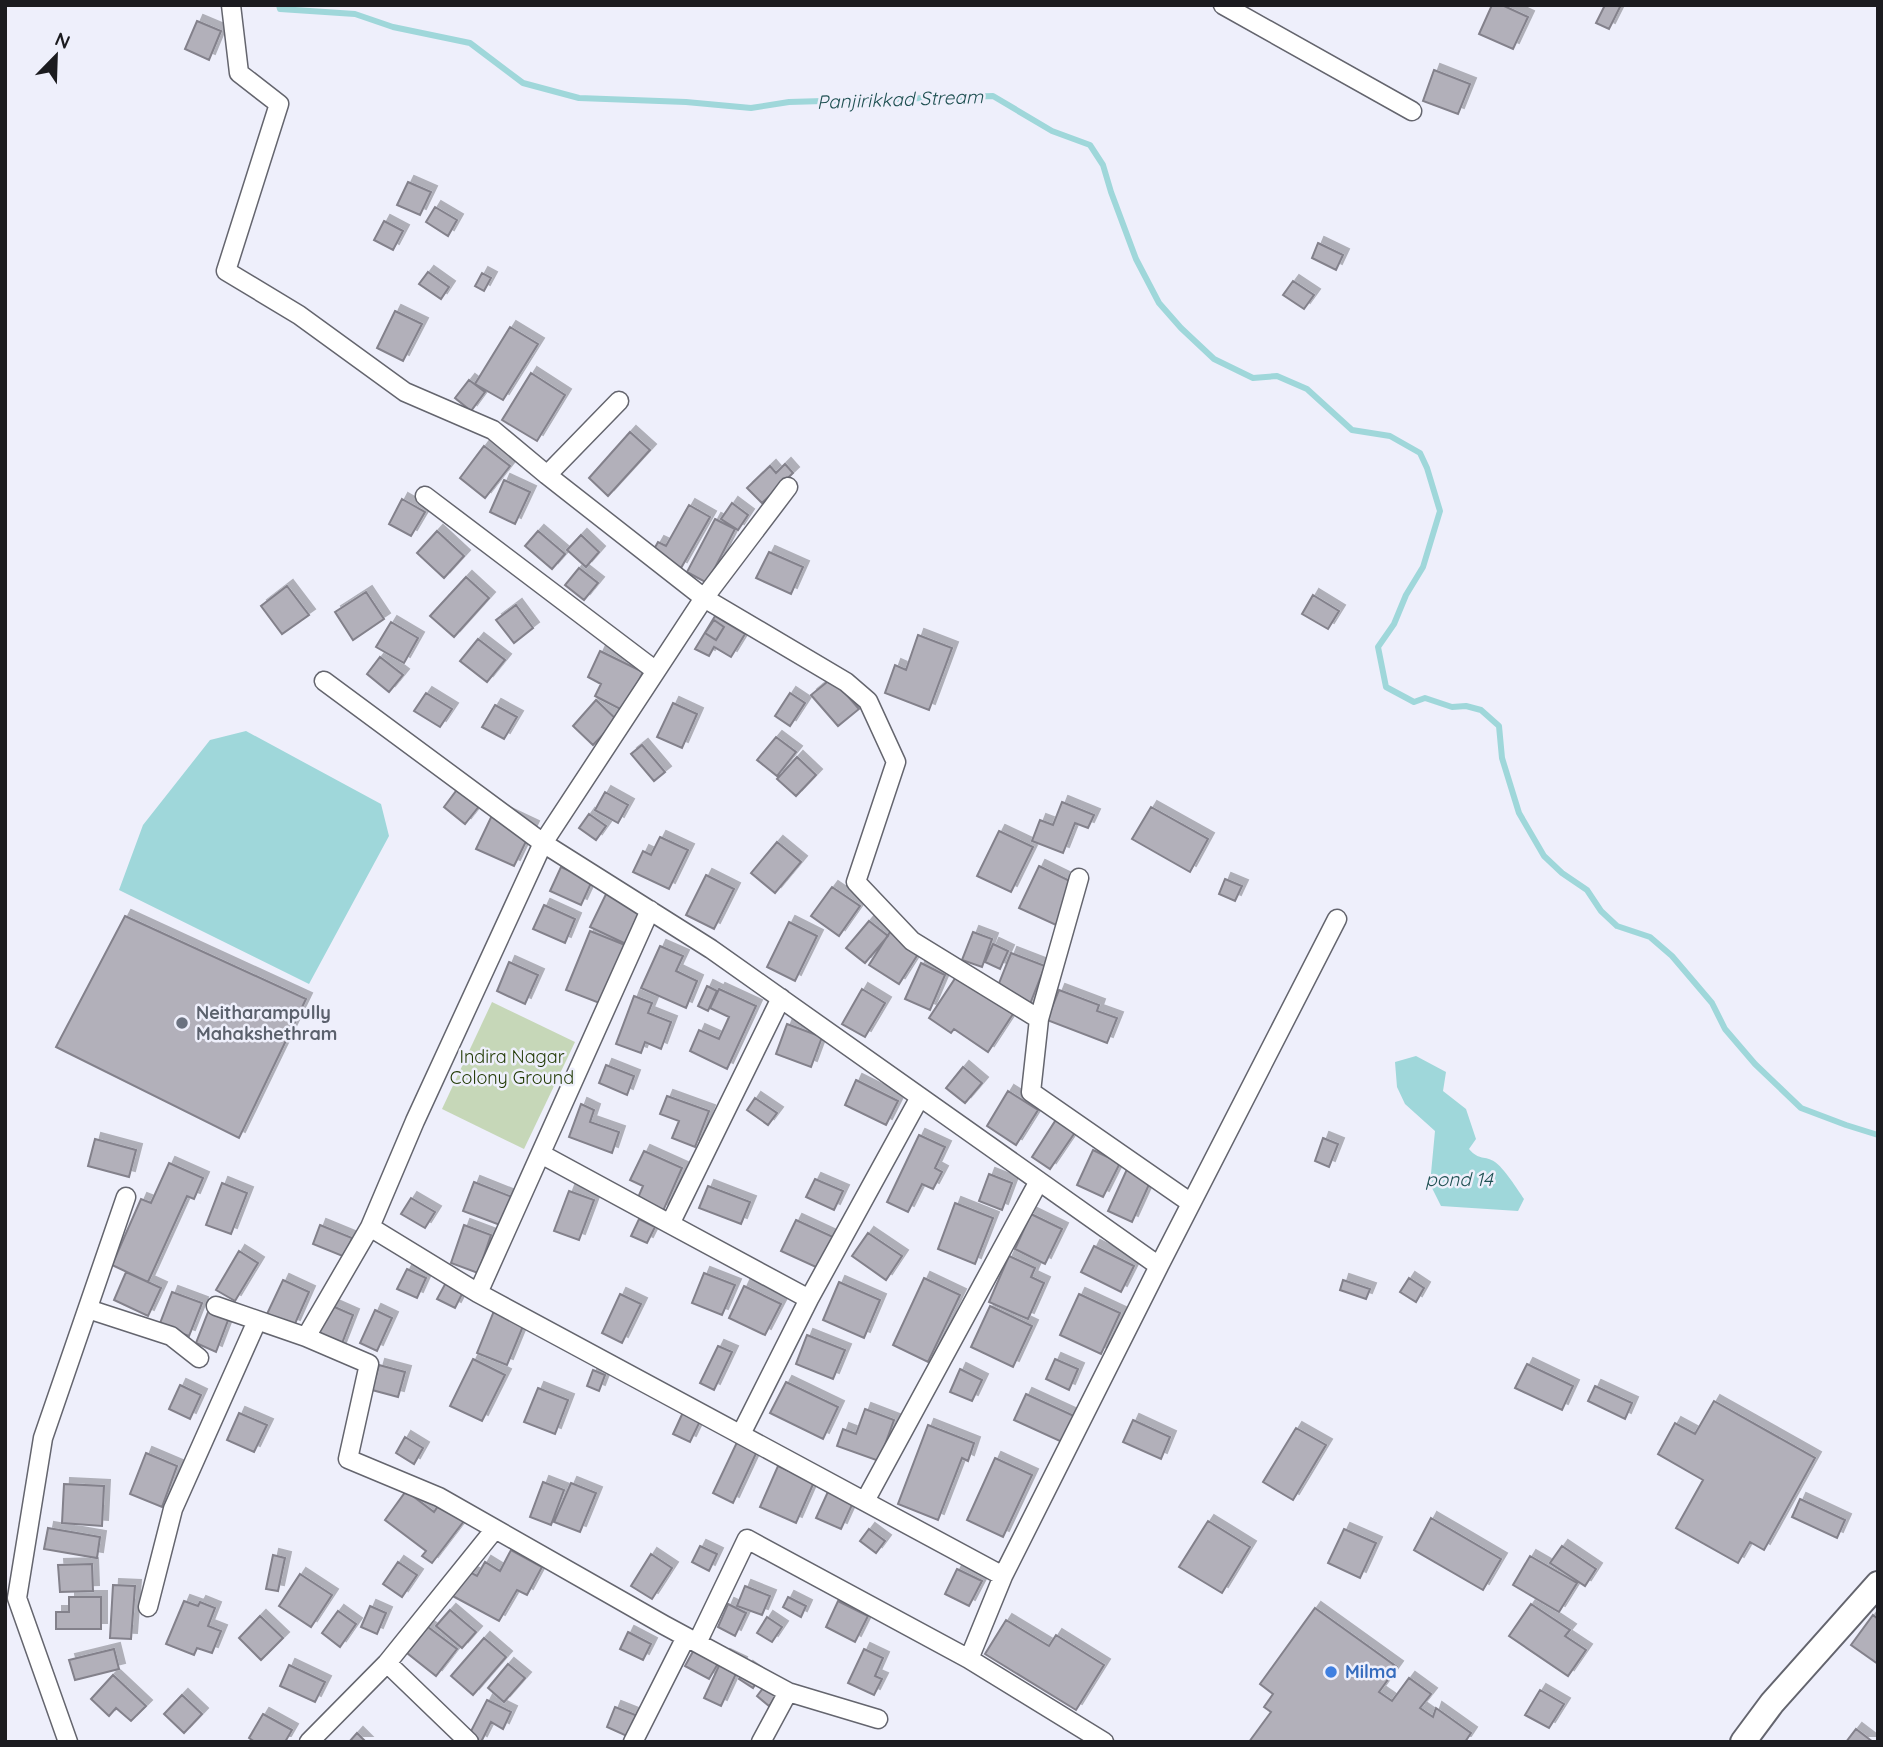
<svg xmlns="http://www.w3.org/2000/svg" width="1883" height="1747" viewBox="0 0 1883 1747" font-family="Quicksand,sans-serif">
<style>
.green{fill:#c6d7b8}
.water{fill:#9fd7da}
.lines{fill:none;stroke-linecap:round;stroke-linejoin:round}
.stream{stroke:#9fd7da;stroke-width:6}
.building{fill:#b2b0ba;stroke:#83818b;stroke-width:2;filter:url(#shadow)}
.street-casing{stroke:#64656e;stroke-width:21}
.secondary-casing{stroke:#64656e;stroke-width:28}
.street{stroke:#fff;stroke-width:18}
.secondary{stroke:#fff;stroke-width:24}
.worship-dot{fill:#6b7280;stroke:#eeeffb;stroke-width:2.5}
.shop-dot{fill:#3f7fe0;stroke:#eeeffb;stroke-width:2.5}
.labels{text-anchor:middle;stroke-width:5;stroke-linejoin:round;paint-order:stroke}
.worship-label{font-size:18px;font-weight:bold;fill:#5b616d;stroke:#eeeffb;text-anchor:start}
.park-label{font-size:18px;fill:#1f3800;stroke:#eeeffb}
.shop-label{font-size:18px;font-weight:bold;fill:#366cbe;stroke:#eeeffb;text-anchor:start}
.water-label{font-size:19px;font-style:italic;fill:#1f5052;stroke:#eeeffb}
</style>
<defs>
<filter id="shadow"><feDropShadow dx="6" dy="-6" stdDeviation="0" flood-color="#0004"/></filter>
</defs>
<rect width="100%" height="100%" fill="#eeeffb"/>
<path class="green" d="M492,1002l83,40 -51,107 -82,-40z"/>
<path class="water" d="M246,731l135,73 8,32 -80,148 -190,-94 24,-65 67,-85z
M1416,1056l30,16 -3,19 23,18 10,30 -7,10c10,12 16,6 26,13 8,5 23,28 29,37l-6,12 -77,-5 -11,-22 5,-53 -30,-27 -8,-17 -2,-25z"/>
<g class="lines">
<path class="stream" d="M279,5l1,4 75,5 38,13 77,16 53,40 56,15 107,4 65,6 38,-6 204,-6 59,35 38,14 13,20 8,27 25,67 23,44 22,25 33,31 39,19 24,-2 30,13 45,41 38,6 30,17 7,15 13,43 -17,56 -17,28 -12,29 -16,23 8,40 28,15 11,-4 27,9 14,-1 15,4 18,16 3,32 17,55 25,43 18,17 25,17 14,21 16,15 33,11 22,19 40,47 13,26 30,35 46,44 45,17 32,10"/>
</g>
<path class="building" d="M1492,5h10l26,12 -15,32 -34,-15z
M1605,5h16l-12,24 -13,-6z
M197,21l24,10 -12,29 -24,-11z
M1434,70l36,14 -12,30 -35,-13z
M408,182l23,10 -11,23 -23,-10z
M435,207l22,13 -9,16 -22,-14z
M384,221l19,10 -10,19 -19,-10z
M1318,243l25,12 -7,15 -24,-12z
M428,272l21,15 -8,12 -22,-15z
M482,273l9,5 -7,13 -9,-5z
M1293,281l21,14 -10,14 -21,-14z
M395,311l27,13 -19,37 -26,-13z
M510,327l28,17 -35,56 -28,-16z
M531,373l34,22 -28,46 -35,-21z
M469,380l16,12 -14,19 -16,-13z
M630,432l20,18 -42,46 -19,-18z
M484,446l26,20 -25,32 -25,-20z
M785,464l8,9 -31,30 -15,-15 23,-22 6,7z
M504,480l26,12 -15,32 -25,-12z
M402,499l23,13 -14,24 -22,-12z
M732,503l16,12 -10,15 -17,-11z
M689,505l21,12 -29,51 -28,-17 5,-9 8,4z
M715,519l20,10 -28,54 -20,-11z
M437,531l27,25 -20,22 -27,-25z
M538,531l27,23 -13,15 -27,-23z
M581,535l18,17 -13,15 -19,-17z
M769,552l34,15 -12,27 -35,-16z
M579,568l19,15 -14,17 -19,-15z
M466,577l23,21 -35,39 -24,-21z
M287,586l22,29 -27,19 -21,-28z
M366,592l18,27 -31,21 -18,-28z
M1313,595l26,16 -11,18 -26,-15z
M516,605l17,23 -19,15 -18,-23z
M715,616l30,18 -14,23 -17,-10 -5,9 -14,-7z
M714,620l10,7 -8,13 -11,-7z
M391,622l27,16 -14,25 -28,-16z
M918,635l34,13 -23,62 -44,-17 10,-28 11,5z
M478,639l27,21 -18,22 -27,-21z
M600,651l43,21 -19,39 -29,-15 6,-12 -13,-7z
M380,657l23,18 -14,17 -22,-18z
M832,678l27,31 -21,17 -27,-31z
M426,693l26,16 -12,18 -26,-16z
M790,693l15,10 -15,23 -15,-10z
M596,700l21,20 -24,25 -20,-19z
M673,703l24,11 -15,34 -25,-11z
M495,705l22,12 -13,22 -22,-12z
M776,737l20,15 -19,24 -20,-16z
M642,745l23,27 -11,9 -23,-27z
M797,757l19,18 -20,21 -19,-17z
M462,783l22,17 -19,24 -21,-17z
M605,792l23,13 -10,18 -23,-13z
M1062,802l32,13 -6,13 -13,-5 -12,30 -31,-12 8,-21 13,5z
M1151,807l57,32 -18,33 -58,-33z
M495,809l38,18 -19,39 -38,-17z
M589,814l17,12 -10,14 -17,-12z
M999,831l34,16 -22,45 -34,-16z
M660,837l28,13 -19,39 -36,-17 10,-21 8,4z
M777,842l24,20 -26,31 -24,-20z
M1039,866l37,18 -20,41 -37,-17z
M561,867l31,14 -11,24 -31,-14z
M706,875l28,14 -20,40 -28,-14z
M1225,879l17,7 -7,15 -16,-7z
M832,887l28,19 -21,30 -28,-20z
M608,890l35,16 -17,38 -36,-17z
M544,905l31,14 -10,24 -32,-14z
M125,916l181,83 -67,139 -183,-91z
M869,921l19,15 -23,27 -19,-15z
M789,922l28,14 -22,45 -28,-14z
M590,931l35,14 -23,59 -36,-14z
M890,932l30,19 -21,33 -30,-19z
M973,932l19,7 -10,28 -20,-7z
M993,944l15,7 -8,18 -15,-7z
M660,946l23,10 -7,15 21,10 -11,27 -45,-20z
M1011,953l34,13 -17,43 -34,-13z
M509,962l29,13 -13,29 -28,-13z
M921,963l24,12 -15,35 -25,-11z
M956,977l57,37 -25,38 -34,-23 -3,4 -22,-15z
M707,986l10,5 -9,20 -10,-5z
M719,989l37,17 -29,63 -37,-18 9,-21 20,9 10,-22 -19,-9z
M862,989l23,14 -20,34 -23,-13z
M1059,990l40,15 -2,6 20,7 -10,25 -60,-23z
M634,996l18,7 -4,10 23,9 -10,27 -16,-7 -4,11 -25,-9z
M787,1024l35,13 -11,30 -35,-13z
M606,1065l28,11 -7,19 -28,-12z
M963,1067l19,16 -17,20 -19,-15z
M856,1080l42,21 -12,24 -41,-20z
M1008,1091l30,19 -22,35 -29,-19z
M667,1096l42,15 -14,36 -23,-9 7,-17 -19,-7z
M755,1098l22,15 -9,12 -21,-15z
M581,1104l13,6 -4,12 29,10 -7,21 -43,-16z
M1059,1115l19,13 -28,41 -18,-12z
M919,1135l26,12 -10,21 7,4 -9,17 -11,-5 -14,28 -21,-10z
M1323,1138l15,6 -9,23 -14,-6z
M95,1139l41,11 -7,27 -41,-11z
M1093,1150l27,13 -17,34 -26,-12z
M644,1151l38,17 -19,43 -26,-11 6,-14 -13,-6z
M169,1163l34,15 -9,21 -7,-3 -39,86 -36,-17 29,-66 10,4z
M1128,1167l24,11 -20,44 -24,-11z
M989,1174l23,9 -10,27 -23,-9z
M815,1179l28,12 -9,19 -28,-13z
M474,1182l38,15 -12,28 -37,-14z
M222,1183l25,10 -16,41 -25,-9z
M708,1186l42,16 -9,22 -42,-16z
M569,1191l25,9 -15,40 -25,-9z
M411,1198l24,14 -10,16 -24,-14z
M955,1203l38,15 -18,46 -37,-15z
M1031,1214l31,15 -17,35 -30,-15z
M639,1219l16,8 -8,16 -16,-7z
M796,1220l37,17 -15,31 -37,-17z
M320,1225l32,13 -7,19 -32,-13z
M464,1225l27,10 -13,38 -27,-10z
M868,1233l34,23 -16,24 -34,-24z
M1094,1246l40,20 -13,26 -40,-20z
M239,1251l19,12 -23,38 -19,-11z
M1009,1256l26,12 -4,9 13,6 -16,36 -39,-17z
M407,1269l19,9 -9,20 -20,-9z
M126,1272l35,16 -13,28 -34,-16z
M704,1273l31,12 -13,30 -30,-12z
M449,1277l17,9 -11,22 -18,-9z
M924,1278l36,17 -32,67 -35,-17z
M1409,1278l15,10 -8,14 -16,-10z
M283,1280l26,12 -15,34 -27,-12z
M1343,1280l27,9 -4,10 -26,-9z
M839,1282l41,18 -16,38 -41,-18z
M744,1286l37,18 -16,31 -36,-17z
M172,1292l30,11 -13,33 -30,-10z
M620,1294l21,10 -19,39 -20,-10z
M1079,1294l41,19 -19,41 -41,-19z
M330,1305l23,10 -14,36 -24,-10z
M496,1306l30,13 -19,46 -30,-12z
M990,1306l42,20 -19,41 -42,-20z
M210,1307l20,8 -14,37 -20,-9z
M375,1310l17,8 -15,33 -17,-8z
M807,1335l38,15 -12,29 -37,-15z
M718,1346l14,6 -18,38 -14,-7z
M473,1359l32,16 -23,46 -32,-15z
M1055,1359l23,10 -9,21 -23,-11z
M1527,1364l46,22 -11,24 -47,-22z
M379,1365l26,7 -7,25 -26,-7z
M960,1369l22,11 -10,21 -22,-9z
M593,1370l12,5 -6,16 -12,-5z
M786,1382l52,25 -15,32 -53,-26z
M180,1385l21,10 -11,24 -21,-10z
M1595,1386l37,17 -7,16 -37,-18z
M538,1388l30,12 -13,34 -31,-12z
M1026,1394l48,22 -12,26 -48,-22z
M1714,1401l101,57 -51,92 -14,-8 -12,21 -62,-35 27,-48 -45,-26 17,-31 20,11z
M685,1408l17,9 -12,25 -17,-8z
M865,1409l29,11 -15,41 -42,-15 6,-17 13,5z
M239,1413l28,12 -13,27 -27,-12z
M1133,1420l37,17 -9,22 -38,-17z
M928,1425l46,18 -6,18 -6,-3 -24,62 -40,-16z
M1296,1428l30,17 -33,55 -30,-18z
M405,1437l18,11 -9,16 -18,-11z
M739,1438l20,9 -26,56 -20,-10z
M146,1453l31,13 -15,41 -32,-13z
M995,1458l37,17 -29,62 -36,-17z
M778,1466l36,16 -18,41 -36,-16z
M543,1482l21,8 -13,35 -21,-8z
M571,1483l25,10 -16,39 -26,-10z
M64,1484l40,2 -2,40 -40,-3z
M831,1485l25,11 -15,33 -25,-11z
M406,1491l28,21 6,-9 24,18 -32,42 -10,-7 4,-5 -41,-31z
M1800,1499l45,21 -8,18 -45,-21z
M1431,1518l70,41 -18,31 -69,-40z
M1208,1521l42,26 -28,46 -43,-26z
M48,1528l52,9 -3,21 -53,-9z
M869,1529l16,12 -9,12 -16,-12z
M1344,1529l32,14 -16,35 -32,-15z
M700,1546l17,8 -8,17 -17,-9z
M1562,1546l34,23 -11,17 -35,-23z
M511,1550l31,17 -15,28 -10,-5 -18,31 -50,-27 15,-25 13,7 8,-14 15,9z
M651,1554l21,14 -20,31 -21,-13z
M273,1555l12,3 -7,33 -12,-2z
M1530,1556l47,27 -18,29 -46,-27z
M398,1562l19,13 -15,22 -19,-13z
M92,1564l1,27 -33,1 -2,-27z
M957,1569l25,12 -13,25 -24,-12z
M300,1574l32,21 -21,32 -32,-21z
M113,1585l22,1 -4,53 -21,-1z
M745,1586l25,10 -8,19 -25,-9z
M69,1597h32v32h-45v-17h13z
M788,1597l18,9 -5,11 -18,-10z
M184,1601l14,5 2,-4 15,6 -7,18 13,5 -9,22 -15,-5 -3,7 -28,-11z
M838,1601l30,15 -13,26 -29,-15z
M728,1604l18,9 -11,23 -17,-9z
M1531,1604l39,26 -5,6 21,14 -18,26 -59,-40z
M370,1606l16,7 -9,21 -16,-7z
M1315,1608l82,59 -18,25 13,9 17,-23 22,16 -11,14 13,9 3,-9 35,25 -6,9h-216l22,-30 -7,-5 9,-13 -13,-10z
M450,1610l26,22 -14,16 -26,-22z
M338,1611l18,13 -16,23 -18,-14z
M1873,1615l5,4v45l-27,-19z
M260,1616l23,22 -22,22 -22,-22z
M767,1617l15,10 -10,15 -15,-9z
M1006,1620l43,26 7,-11 48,30 -28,45 -91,-56z
M428,1627l29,22 -21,27 -29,-23z
M628,1632l23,12 -8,16 -23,-11z
M484,1638l22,19 -33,38 -22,-19z
M696,1646l24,14 -11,19 -24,-13z
M114,1649l5,20 -44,11 -6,-20z
M864,1649l19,9 -8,18 7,3 -8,16 -26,-12z
M724,1655l17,8 -20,43 -17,-8z
M508,1664l17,14 -21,24 -16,-14z
M289,1665l36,17 -10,20 -35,-16z
M747,1667l13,9 -7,12 -14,-9z
M113,1675l33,31 -15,15 -15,-13 -7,8 -18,-17z
M767,1683l12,10 -10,13 -12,-10z
M1540,1690l24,14 -15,24 -24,-13z
M182,1695l20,19 -18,19 -20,-19z
M487,1700l24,12 -8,17 -12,-7 -10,20 -12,-7z
M615,1707l23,9 -9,21 -22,-10z
M263,1714l29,16 -7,12h-30l-6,-4z
M1856,1729l17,13h-27z
M357,1733l9,9h-17z"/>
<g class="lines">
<g class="street-casing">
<path id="street" d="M231,5l8,68 40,31 -53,167 73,44 106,77 88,38 54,45 157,123 -161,245 -128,278 -45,106 108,66 525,283 -34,83 135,83
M1223,5l189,106
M547,475l72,-74
M788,487l-84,111 142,84 22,19 28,61 -40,120 56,59 127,78
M425,496l231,175
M324,681l219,162 168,106 448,317 -156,310
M1079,878l-40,141 -8,73 160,111
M541,1154l129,70 111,-226
M670,1224l139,75 111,-202
M370,1227l-64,110 63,27 -21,95 91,38 225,128 124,67
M1159,1266l178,-347
M478,1293l172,-383
M216,1306l90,31
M88,1309l83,27 28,22
M741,1434l68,-135
M865,1501l174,-320
M148,1607l25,-98 84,-188
M697,1643l50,-104 222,120
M387,1663l108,-134
M68,1742l-51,-144 26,-160 83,-241
M309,1742l78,-79 82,79
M633,1742l53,-105
M761,1742l27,-50 90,27"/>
</g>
<g class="secondary-casing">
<path id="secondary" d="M1743,1742l29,-39 106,-119"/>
</g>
<use href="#street" class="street"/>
<use href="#secondary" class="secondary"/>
</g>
<circle class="worship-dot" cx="182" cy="1023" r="7"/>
<circle class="shop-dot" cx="1331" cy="1672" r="7"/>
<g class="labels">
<g class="worship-label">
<text x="196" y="1019">Neitharampully<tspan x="196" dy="21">Mahakshethram</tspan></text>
</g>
<g class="park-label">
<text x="512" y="1063">Indira Nagar<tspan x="512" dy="21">Colony Ground</tspan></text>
</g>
<g class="shop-label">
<text x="1345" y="1678">Milma</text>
</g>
<g class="water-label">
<text transform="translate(900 99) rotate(-2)" y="7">Panjirikkad Stream</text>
<text x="1459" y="1186">pond 14</text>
</g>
</g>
<rect width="1883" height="1747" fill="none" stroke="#1b1b1f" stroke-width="14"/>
<g transform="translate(56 56) rotate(23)" stroke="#eeeffb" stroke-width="5" paint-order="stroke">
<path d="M0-5L12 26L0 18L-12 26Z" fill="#1b1b1f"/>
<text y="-10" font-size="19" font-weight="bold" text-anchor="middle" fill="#1b1b1f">N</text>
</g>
</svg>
